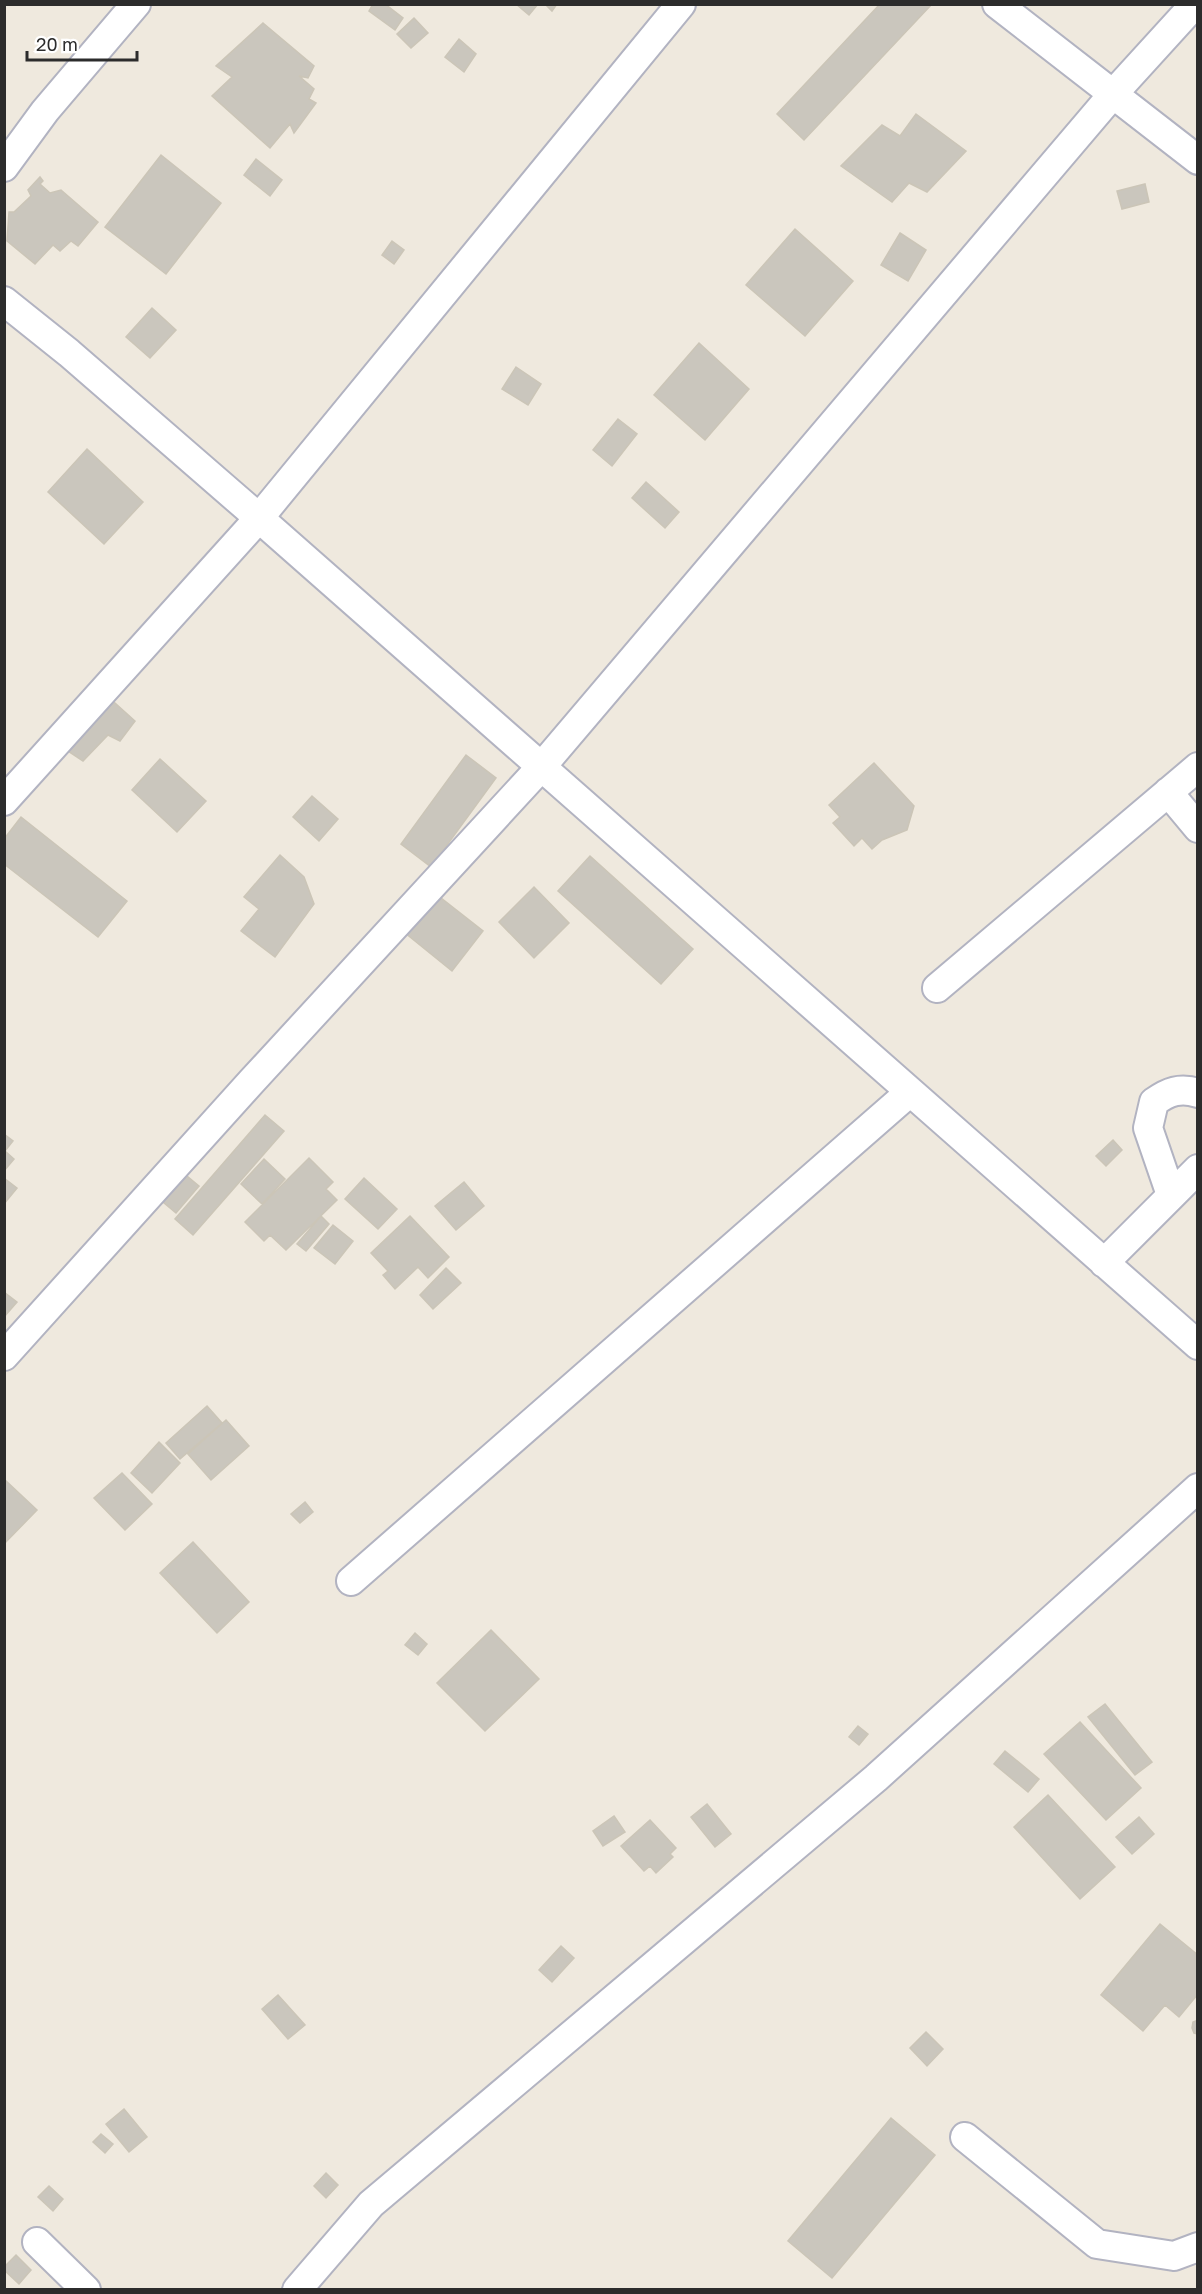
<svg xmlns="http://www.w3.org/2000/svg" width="1202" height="2294" viewBox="0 0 1202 2294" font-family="'Golos Text',sans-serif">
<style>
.building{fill:#cac6bd;stroke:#cbc5b7;stroke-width:1.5}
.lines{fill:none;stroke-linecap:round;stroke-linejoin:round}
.minor-casing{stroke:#b2b3c1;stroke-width:32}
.minor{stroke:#fff;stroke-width:28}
</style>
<rect width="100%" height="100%" fill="#efe9de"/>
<path class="building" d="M373,4h12l18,14 -8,12 -26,-19z
M516,4h22l-9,11z
M545,4h12l-5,7z
M880,4h52l-128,136 -27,-26z
M414,18l14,15 -17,15 -14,-14z
M263,23l51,43 -6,12 -9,-2 15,13 -5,10 7,4 -22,30 -4,-9 -20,24 -58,-52 20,-19 -16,-11z
M459,39l17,15 -12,18 -19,-15z
M916,114l50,37 -39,41 -18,-9 -17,19 -51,-36 41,-41 18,11z
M161,155l60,48 -55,71 -61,-47z
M256,159l26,21 -12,16 -26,-21z
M40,177l3,4 -3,3 10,9 11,-3 37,32 -20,24 -7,-5 -11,10 -7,-6 -18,19 -28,-23 2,-29h5l17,-16 -3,-6z
M1145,184l4,18 -27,7 -5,-18z
M795,229l58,52 -48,55 -59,-51z
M900,233l26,17 -18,31 -27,-16z
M392,241l12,9 -10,14 -12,-9z
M152,308l24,22 -26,28 -24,-21z
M699,343l50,46 -44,51 -51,-45z
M516,367l25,17 -13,21 -26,-16z
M618,419l19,15 -25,32 -19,-16z
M87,449l56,53 -39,42 -56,-52z
M646,482l33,30 -14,16 -33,-30z
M105,694l30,27 -15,20 -12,-6 -25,26 -24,-16z
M466,755l30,23 -65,89 -30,-23z
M160,759l46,42 -29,31 -45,-42z
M874,763l40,43 -7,24 -25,10 -10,9 -10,-11 -8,8 -21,-23 7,-6 -11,-12z
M312,796l26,23 -19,22 -26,-24z
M21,817l106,84 -29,36 -94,-73v-25z
M280,855l24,22 10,27 -39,53 -34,-26 18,-22 -15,-12z
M590,856l103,93 -32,35 -103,-93z
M534,887l35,36 -35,35 -35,-36z
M436,894l47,37 -31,40 -47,-38z
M265,1115l19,16 -91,104 -18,-16z
M4,1134l9,7 -8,10 9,8 -10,12z
M1113,1140l9,10 -16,16 -10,-10z
M309,1158l24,24 -7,7 11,11 -51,50 -16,-15 -6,6 -19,-19z
M264,1159l21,20 -23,25 -21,-20z
M181,1171l18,15 -23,27 -18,-15z
M4,1178l13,10 -13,16z
M364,1178l33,31 -19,20 -33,-30z
M464,1182l20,24 -28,24 -21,-24z
M321,1216l8,8 -23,27 -9,-7z
M410,1216l39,41 -21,21 -10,-11 -23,22 -12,-14 5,-4 -17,-18z
M333,1225l20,16 -18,23 -21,-16z
M446,1268l15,15 -28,26 -13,-14z
M4,1292l13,10 -13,15z
M207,1406l15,17 -42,36 -14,-16z
M226,1420l23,26 -38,34 -23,-26z
M159,1442l21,21 -28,30 -21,-20z
M122,1473l30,31 -27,26 -31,-32z
M4,1479l33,31 -33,34z
M305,1502l8,10 -13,11 -9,-9z
M193,1542l56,60 -32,31 -57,-60z
M491,1630l48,49 -54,52 -48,-48z
M415,1633l12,11 -9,11 -13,-10z
M1105,1704l47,58 -17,13 -47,-58z
M1080,1722l61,66 -35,32 -62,-66z
M858,1726l10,8 -9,11 -10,-8z
M1005,1751l34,28 -11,13 -34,-28z
M1048,1795l67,72 -35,32 -66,-72z
M707,1804l24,30 -16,13 -24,-30z
M614,1816l11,16 -22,14 -10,-15z
M1139,1817l15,17 -22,20 -16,-17z
M650,1820l26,28 -6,6 3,3 -17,16 -6,-7 -6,5 -23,-25z
M1160,1924l38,31v39l-19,23 -14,-12 -22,26 -42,-36z
M561,1946l13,12 -22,24 -13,-12z
M278,1995l27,30 -17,14 -26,-30z
M1198,2020v14l-4,-1 -2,-5 1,-6z
M926,2032l17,17 -16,17 -17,-18z
M124,2109l23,28 -18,15 -23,-28z
M891,2118l44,37 -103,123 -44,-37z
M101,2134l12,10 -8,9 -12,-11z
M326,2173l12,12 -12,13 -12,-12z
M49,2186l14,13 -10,12 -15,-14z
M16,2255l15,15 -12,14 -15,-14v-3z"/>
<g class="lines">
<g class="minor-casing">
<path id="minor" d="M997,4l201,156
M4,167l41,-56 91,-107
M4,301l65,52 190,165 939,827
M1168,792l30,36
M4,801l255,-283 422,-514
M937,988l261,-221
M1171,1195l-23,-67 6,-26c14,-10 26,-15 44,-9
M1104,1263l94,-94
M4,1356l248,-275 290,-315 571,-672 82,-90
M351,1581l559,-489
M965,2137l132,107 77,12 24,-9
M37,2242l49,48
M297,2290l74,-86 505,-426 322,-290"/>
</g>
<use href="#minor" class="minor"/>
</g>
<rect width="1202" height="2294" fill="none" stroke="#2c2c2c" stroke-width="12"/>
<path d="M27 51v9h110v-9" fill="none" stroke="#2c2c2c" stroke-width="3"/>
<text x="36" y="51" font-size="18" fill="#2c2c2c" stroke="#ffffff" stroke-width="4.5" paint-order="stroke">20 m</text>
</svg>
